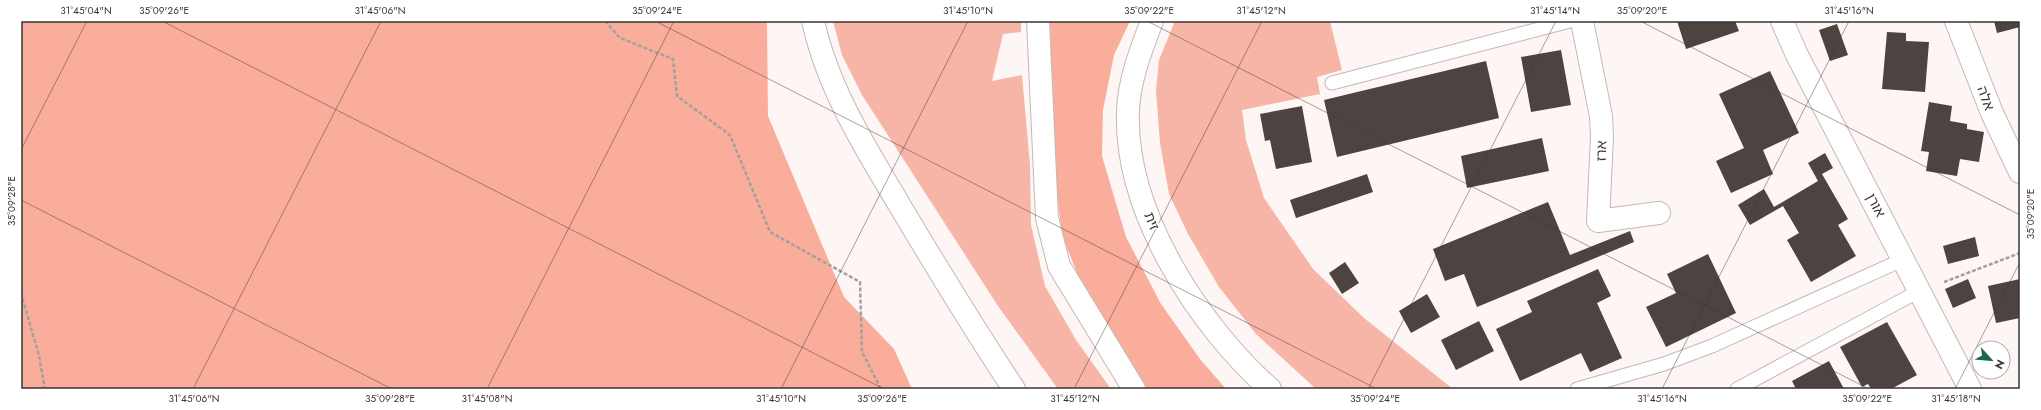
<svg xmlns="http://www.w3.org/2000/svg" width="2041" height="410" viewBox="0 0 2041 410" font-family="Jost,'Noto Sans Hebrew',sans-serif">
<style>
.green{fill:#f6b5a6}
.forest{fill:#faad9b}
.building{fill:#4d4441}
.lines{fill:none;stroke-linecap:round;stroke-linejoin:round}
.lane-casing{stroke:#c4b8b5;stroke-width:15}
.street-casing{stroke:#c4b8b5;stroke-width:24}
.secondary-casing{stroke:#c4b8b5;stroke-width:24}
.path{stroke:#a5a09e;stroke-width:2.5;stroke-dasharray:4 2;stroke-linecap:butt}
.lane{stroke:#fff;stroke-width:13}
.street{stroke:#fff;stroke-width:22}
.secondary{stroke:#fff;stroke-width:22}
.ticks{fill:none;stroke:#393533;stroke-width:1;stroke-opacity:0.45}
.labels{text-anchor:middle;stroke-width:4;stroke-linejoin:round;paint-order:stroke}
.street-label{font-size:14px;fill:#393533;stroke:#fff}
.neatline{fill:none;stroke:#393533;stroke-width:1.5}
.ticks-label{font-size:10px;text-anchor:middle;fill:#393533}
</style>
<rect width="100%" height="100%" fill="#fdf6f4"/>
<path class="green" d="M833,21h188v11l-18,2 -11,47 30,-6 8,90 1,60 14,61 31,54 35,49h-53l-60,-83 -136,-211 -20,-40z
M1175,21h155l12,49 -25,7 3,17 -78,16 4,30 18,58 49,71 51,49 89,71h-137l-60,-55 -37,-47 -31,-53 -19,-40 -9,-51 -4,-53 3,-30z"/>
<path class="forest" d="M21,21h746l1,95 76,181 50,52 18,40h-891z
M1050,21h80l-16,34 -11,55 -1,46 24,81 35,67 39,55 26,30h-79l-8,-9 -52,-83 -25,-61 -10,-86z"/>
<path class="building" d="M1677,21h58l4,10 -53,18z
M1994,21h26v6l-23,6z
M1837,24l11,31 -18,6 -11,-31z
M1887,32l19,1v8l23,1 -4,50 -43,-3z
M1561,50l10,55 -40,7 -10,-55z
M1486,61l13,57 -162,39 -13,-57z
M1770,71l29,62 -36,17 10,24 -42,19 -15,-32 28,-13 -25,-54z
M1929,102l23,4 -2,15 17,3v5l17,3 -5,30 -19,-3 -3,17 -31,-5 3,-19 -8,-1z
M1302,106l10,56 -36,7 -6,-29 -5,1 -5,-27z
M1542,138l7,33 -82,17 -6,-32z
M1825,153l8,15 -11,6 26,45 -10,6 18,31 -45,26 -24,-42 12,-7 -16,-27 -33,19 -12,-20 26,-16 10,18 44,-26 -10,-18z
M1367,174l6,18 -77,26 -6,-18z
M1548,202l22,53 60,-24 4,11 -157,65 -13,-33 -19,7 -12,-32z
M1975,237l4,19 -31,8 -5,-18z
M1708,254l28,59 -70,34 -20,-40 30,-14 -9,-19z
M1345,262l14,21 -17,11 -13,-21z
M1598,269l13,27 -14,7 25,55 -32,14 -9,-19 -61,28 -24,-52 36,-17 -5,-11z
M1968,279l8,19 -23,10 -8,-19z
M2020,279v39l-24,5 -8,-37z
M1427,294l13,23 -29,16 -12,-22z
M1479,321l15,30 -38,19 -15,-30z
M1887,322l30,53 -26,14h-20l-3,-5 -6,3 -22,-40z
M1829,361l15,28h-48l-4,-8z"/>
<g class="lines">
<g class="lane-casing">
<path id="lane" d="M1332,83l238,-62
M1577,389l87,-25 48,-18 192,-87
M1737,389l184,-99"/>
</g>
<g class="street-casing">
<path id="street" d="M1038,21l9,197 12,48 75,123
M1582,21l19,95 1,21 -4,84 61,-8
M1782,21l15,34 173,334
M1956,21l36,92 28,59"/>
</g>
<g class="secondary-casing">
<path id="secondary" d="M813,21c15,68 52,126 87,185 37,62 74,123 114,183
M1152,21c-11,29 -23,59 -24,90 -4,100 70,214 142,278"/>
</g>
<path class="path" d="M605,21l15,17 53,21 4,37 53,39 40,97 90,50 2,70 19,37
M1944,282l76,-29
M21,293l18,63 6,33"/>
<use href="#lane" class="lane"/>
<use href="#street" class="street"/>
<use href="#secondary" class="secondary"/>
</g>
<path class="ticks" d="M162,21l722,368M655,21l722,368M1147,21l722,368M1640,21l380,194M21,150l66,-129M21,200l371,189M193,389l188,-368M487,389l187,-368M781,389l187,-368M1074,389l188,-368M1368,389l188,-368M1662,389l187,-368M1955,389l65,-127"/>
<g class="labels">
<g class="street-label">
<text transform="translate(1986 98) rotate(69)" y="5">אלה</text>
<text transform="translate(1601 151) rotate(-88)" y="5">ארז</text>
<text transform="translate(1876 205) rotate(62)" y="5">אורן</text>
<text transform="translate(1152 221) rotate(68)" y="5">זית</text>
</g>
</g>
<rect width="2041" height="410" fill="none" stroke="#ffffff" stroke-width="44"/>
<g transform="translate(1991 360) rotate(117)"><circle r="19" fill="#ffffff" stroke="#b0aead"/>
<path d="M0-3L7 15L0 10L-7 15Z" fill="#1f6353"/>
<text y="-6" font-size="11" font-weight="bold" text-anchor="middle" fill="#393533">N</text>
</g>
<rect x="22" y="22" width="1997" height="366" class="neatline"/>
<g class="ticks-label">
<text x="86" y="14">31°45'04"N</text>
<text x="164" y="14">35°09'26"E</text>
<text x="380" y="14">31°45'06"N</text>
<text x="657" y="14">35°09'24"E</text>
<text x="968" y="14">31°45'10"N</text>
<text x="1149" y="14">35°09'22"E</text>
<text x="1261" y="14">31°45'12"N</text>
<text x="1555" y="14">31°45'14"N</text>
<text x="1642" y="14">35°09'20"E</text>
<text x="1849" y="14">31°45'16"N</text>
<text transform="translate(11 201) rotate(-90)" y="4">35°09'28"E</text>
<text transform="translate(2030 214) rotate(-90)" y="4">35°09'20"E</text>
<text x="194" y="402">31°45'06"N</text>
<text x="390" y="402">35°09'28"E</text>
<text x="487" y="402">31°45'08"N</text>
<text x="781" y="402">31°45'10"N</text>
<text x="882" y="402">35°09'26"E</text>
<text x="1075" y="402">31°45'12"N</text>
<text x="1375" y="402">35°09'24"E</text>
<text x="1662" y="402">31°45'16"N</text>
<text x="1867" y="402">35°09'22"E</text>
<text x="1956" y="402">31°45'18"N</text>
</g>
</svg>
